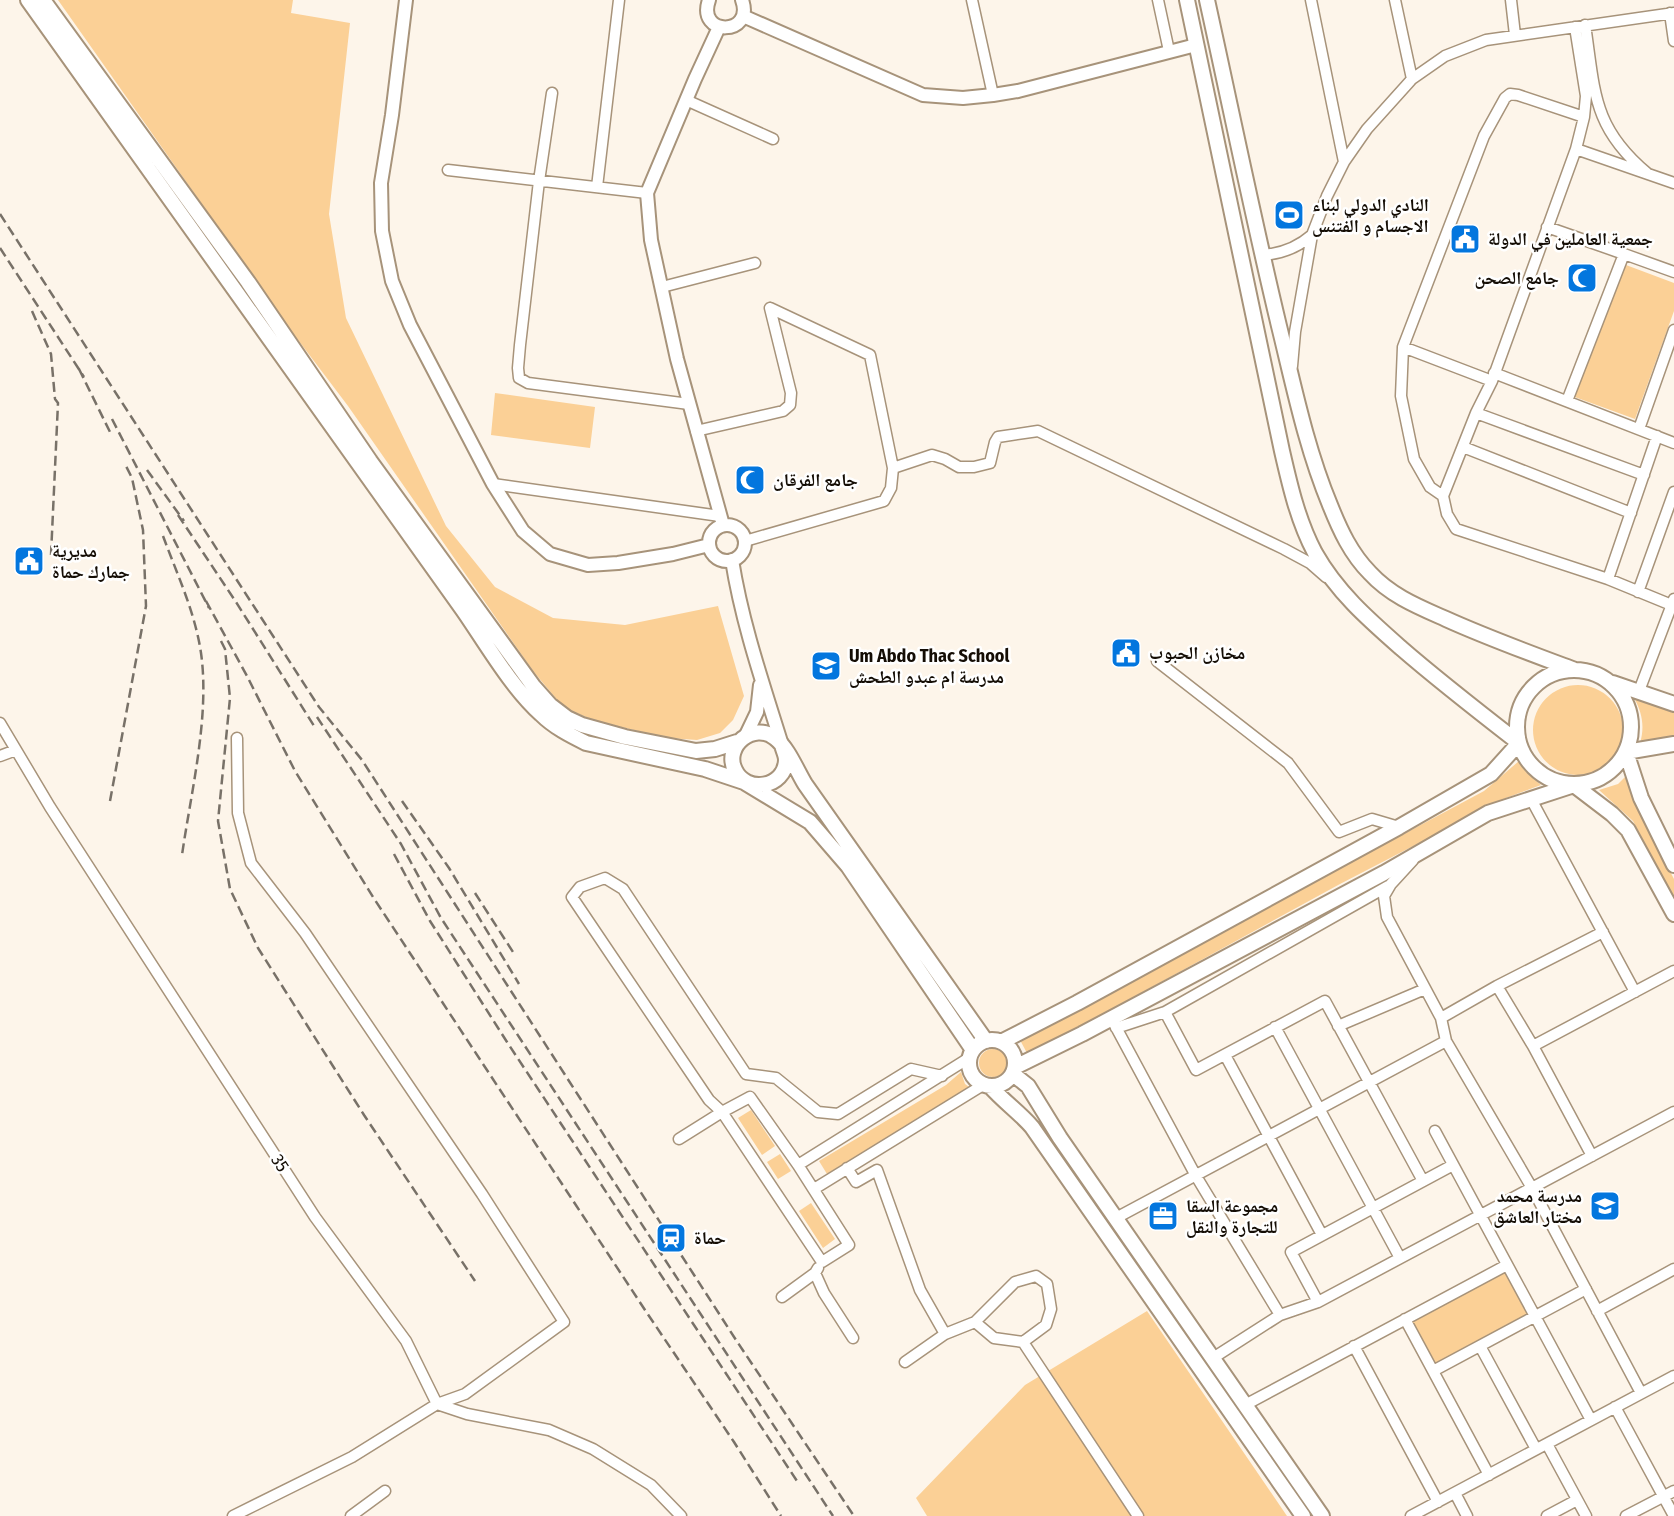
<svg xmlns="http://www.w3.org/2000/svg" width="1674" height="1516" viewBox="0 0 1674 1516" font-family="'Fira Sans Condensed','Noto Naskh Arabic',sans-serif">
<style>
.green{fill:#fbd096}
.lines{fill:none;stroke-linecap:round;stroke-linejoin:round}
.minor-casing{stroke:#a7937a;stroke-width:13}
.tertiary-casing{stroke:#a7937a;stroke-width:16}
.primary-casing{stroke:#a7937a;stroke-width:18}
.minor{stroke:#fff;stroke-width:10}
.tertiary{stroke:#fff;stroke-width:12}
.primary{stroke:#fff;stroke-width:14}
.rail{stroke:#787168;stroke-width:2.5;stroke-dasharray:10 5;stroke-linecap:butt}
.labels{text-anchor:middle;stroke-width:5;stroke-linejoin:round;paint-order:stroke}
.poi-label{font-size:18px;font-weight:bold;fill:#140d05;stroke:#fff;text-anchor:start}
.street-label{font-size:18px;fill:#140d05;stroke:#fff}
</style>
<rect width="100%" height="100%" fill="#fdf5ea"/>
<path class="green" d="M58,0h235l-2,13 59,10 -21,191 17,104 100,208 49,61 58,31 72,7 93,-19 26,90 -11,24 -13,13 -23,7 -29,-2 -73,-17 -32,-14 -30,-36 -185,-265 -56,-74z
M1626,265l48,18v28l-39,108 -63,-23z
M495,393l100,14 -5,41 -99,-13z
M1533 730a45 45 0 1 1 90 0a45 45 0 1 1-90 0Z
M1634,698l40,15v24l-34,6c5,-16 2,-31 -6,-45z
M1519,761l8,12 14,12 -35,13 -166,86 -312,171 -8,-15 464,-249z
M1627,775l16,45 31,59v20l-41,-78 -34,-31 19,-6z
M979 1063a14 14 0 1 1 28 0a14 14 0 1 1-28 0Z
M961,1072l4,12 7,5 -18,7 -127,78 -8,-13 127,-76z
M751,1110l24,36 -13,9 -24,-37z
M780,1154l11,17 -13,8 -11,-17z
M811,1203l24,36 -12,9 -24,-37z
M1507,1265l28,52 -102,54 -28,-52z
M1147,1311l140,205h-360l-11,-18 109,-113z"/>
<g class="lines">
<g class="minor-casing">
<path id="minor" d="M972,0l21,95
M1158,0l11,51
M1311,0l33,162
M1395,0l17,79
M1511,0l4,35
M1670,13l4,28
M1585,25c10,66 7,102 62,148
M1575,27l11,69 -2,21 -8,32 -84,232 -16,32 -33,83 4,18 9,15 152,50 66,27
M552,93l-13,88 -19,164 -2,23 1,10 9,5 161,21
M686,100l87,39
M1576,149l98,34
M448,170l199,23
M597,187l22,-187
M1547,227l77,27
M1262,255c19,-1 35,-7 50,-20
M662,287l93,-24
M1403,347l89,34
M1292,366l3,-34 17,-97 15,-39 17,-34 23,-33 45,-50 33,-23 41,-16 188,-27
M1494,373l180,70
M1567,401l57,-147 50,18
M1476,413l168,62
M1639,429l35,-99
M696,431l87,-20 7,-6 1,-12 -21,-85
M1463,447l168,66
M893,468l39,-13 13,4 14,8h15l16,-4 5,-21 3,-5 40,-6 246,118 26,14 16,14
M493,484l227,32
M1443,496l-13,-9 -16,-28 -13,-63 2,-49 81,-211 21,-38 5,-4 8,1 66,22
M745,541l139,-40 7,-13 2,-20 -23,-113 -100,-47
M1608,579l49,-143
M1638,592l36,-100
M1157,661l131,102 51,69 33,-13 27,8
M1639,691l35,-92
M0,723l50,84 265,410 91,124 31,63 -85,53 -119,59
M237,738l1,75 13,50 54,70 177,261 82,128 -99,72 -28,10
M0,756l16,-6
M1531,799l104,193
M1413,860l-22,24 -7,12 3,21 54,101 5,23 86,147 109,205
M1497,986l36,60 59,110
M1165,1012l31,58 129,-69 98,180
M1111,1018l85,158 84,139
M1441,1018l56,-32 106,-54
M1338,1026l87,-37
M1275,1027l125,231
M1116,1028l49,-16 223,-126
M1533,1046l141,-75
M1225,1055l97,180
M750,1097l48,68 51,80 -27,17 -100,-150z
M1435,1131l156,289
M679,1139l43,-27 -13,-12 -137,-203 8,-10 25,-9 18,11 123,185 30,4 42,34 20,2 73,-45 31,7
M798,1165l171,-107
M847,1168l9,14 21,-12 43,120 25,44
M814,1189l169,-104
M1116,1218l330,-177
M815,1273l9,20 29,45
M782,1297l33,-24 3,-5
M1318,1302l-27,-50 162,-87
M1597,1311l77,-42
M1405,1319l84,156
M975,1322l19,16 29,4
M1354,1346l84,156
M1480,1346l56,103
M1213,1358l67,-43 38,-13 356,-190
M905,1362l40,-28 30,-12 40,-40 21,-6 11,8 4,25 -5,16 -23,17 115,174
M1433,1371l153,-82
M437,1404l30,10 82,16 44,19 58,36 30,31
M1245,1405l262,-140
M1615,1407l59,109
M1547,1444l39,72
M1455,1493l12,23
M351,1516l34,-25
M1411,1516l263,-140
M1547,1516l30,-16
M1626,1516l48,-25"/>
</g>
<g class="tertiary-casing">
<path id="tertiary" d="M406,0l-14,115 -11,68 1,48 10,50 18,44 83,159 30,47 27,23 38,11 30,-2 55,-9 36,-9
M709,0c-13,37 46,36 33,0
M743,16l180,79 40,3 30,-3 25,-4 178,-46
M719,27l-24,52 -48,114 4,47 26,119 46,166
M709 543a18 18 0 1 1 36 0a18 18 0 1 1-36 0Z
M732,560c10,63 31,124 50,185
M746,735l11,-23 3,-27"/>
</g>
<g class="primary-casing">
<path id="primary" d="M28,0l435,610c23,33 48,77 78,104 13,13 29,21 45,29l119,26 39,13 66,40 38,44 125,184
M43,0l205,282 122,179 164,226 16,18 17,13 15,7 43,12 71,14 19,-2 22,-7
M1207,0c24,109 46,218 72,326 15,61 27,121 51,179 10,25 21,49 40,68 21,23 49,34 76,46 42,19 86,35 129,51
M1517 727a57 57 0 1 1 114 0a57 57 0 1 1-114 0Z
M1613,683l61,21
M1674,744l-48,8 15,46 33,67
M782,745c1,5 4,10 4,15 -1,28 -40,34 -51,10 -12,-24 19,-49 40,-32 13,10 21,31 30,46l181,257
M969 1063a23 23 0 1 1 46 0a23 23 0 1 1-46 0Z
M1001,1042l76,-39 322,-176 92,-53 28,-31c-40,-31 -80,-62 -118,-95 -33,-29 -64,-56 -86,-95 -17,-32 -25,-67 -33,-102l-95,-451
M1015,1067l67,-33 302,-161 104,-60 86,-28 38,29 16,16 46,84
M1013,1074l15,12 32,52 262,378
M990,1086c13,15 29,26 42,41l271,389"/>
</g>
<use href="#minor" class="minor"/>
<use href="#tertiary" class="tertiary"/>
<use href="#primary" class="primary"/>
<path class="rail" d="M0,214l319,493 43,53 374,580 118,176
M0,248l84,129
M32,311l19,43 4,45 3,4 -7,152
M79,369l31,63
M112,419l97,189
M147,470l37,51
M178,515l58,87 80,127
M163,536c14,38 32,76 38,117 9,63 -10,139 -19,202
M206,601l41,75 48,95 78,126 272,413 89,132 47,74
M221,641l4,8 5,49 -12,123 12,68 28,59 106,167 111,166
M317,717l84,127 40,74 392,598
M110,801l36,-195 -3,-76 -11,-52 -7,-14
M402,801l47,67 70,116
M394,854l36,67 77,121 290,439
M475,893l38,59"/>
</g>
<defs>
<g id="stadium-square" transform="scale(1.575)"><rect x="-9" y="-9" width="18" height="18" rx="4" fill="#0376de" stroke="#fff"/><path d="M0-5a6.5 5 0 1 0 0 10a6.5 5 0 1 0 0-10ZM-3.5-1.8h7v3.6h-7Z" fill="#fff"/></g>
<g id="civic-square" transform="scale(1.575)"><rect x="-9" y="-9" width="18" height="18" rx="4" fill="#0376de" stroke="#fff"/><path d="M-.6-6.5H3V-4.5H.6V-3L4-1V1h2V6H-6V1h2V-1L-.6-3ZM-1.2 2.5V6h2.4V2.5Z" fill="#fff"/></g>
<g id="mosque-square" transform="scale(1.575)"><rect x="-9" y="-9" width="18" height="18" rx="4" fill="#0376de" stroke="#fff"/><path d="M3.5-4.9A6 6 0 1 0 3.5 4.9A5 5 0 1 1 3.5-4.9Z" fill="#fff"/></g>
<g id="school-square" transform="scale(1.575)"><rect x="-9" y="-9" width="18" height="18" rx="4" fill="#0376de" stroke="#fff"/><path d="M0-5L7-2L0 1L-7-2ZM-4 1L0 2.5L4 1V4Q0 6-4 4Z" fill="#fff"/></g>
<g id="office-square" transform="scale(1.575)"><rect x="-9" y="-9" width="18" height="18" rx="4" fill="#0376de" stroke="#fff"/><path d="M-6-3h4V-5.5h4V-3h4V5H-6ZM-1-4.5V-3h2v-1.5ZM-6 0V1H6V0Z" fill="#fff"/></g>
<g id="station-square" transform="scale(1.575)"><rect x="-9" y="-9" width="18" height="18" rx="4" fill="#0376de" stroke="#fff"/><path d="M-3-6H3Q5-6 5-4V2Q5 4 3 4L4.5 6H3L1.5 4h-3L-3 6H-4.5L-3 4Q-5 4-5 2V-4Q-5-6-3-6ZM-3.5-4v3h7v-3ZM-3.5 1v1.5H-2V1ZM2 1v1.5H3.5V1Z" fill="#fff"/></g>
</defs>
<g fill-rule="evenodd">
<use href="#stadium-square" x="1289" y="215"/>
<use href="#civic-square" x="1465" y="239"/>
<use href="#mosque-square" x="1582" y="278"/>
<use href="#mosque-square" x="750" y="480"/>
<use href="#civic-square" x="29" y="561"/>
<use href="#civic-square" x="1126" y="653"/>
<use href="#school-square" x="826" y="666"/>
<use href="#school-square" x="1605" y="1206"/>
<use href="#office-square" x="1163" y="1216"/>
<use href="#station-square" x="671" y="1238"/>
</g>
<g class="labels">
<g class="poi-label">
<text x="1312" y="211">النادي الدولي لبناء<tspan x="1312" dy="21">الاجسام و الفتنس</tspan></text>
<text x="1488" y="245">جمعية العاملين في الدولة</text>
<text x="1559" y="284" text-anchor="end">جامع الصحن</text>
<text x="773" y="486">جامع الفرقان</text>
<text x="52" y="557">مديرية<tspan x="52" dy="21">جمارك حماة</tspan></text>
<text x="1149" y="659">مخازن الحبوب</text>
<text x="849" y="662">Um Abdo Thac School<tspan x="849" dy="21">مدرسة ام عبدو الطحش</tspan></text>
<text x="1582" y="1202" text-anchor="end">مدرسة محمد<tspan x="1582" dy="21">مختار العاشق</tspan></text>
<text x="1186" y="1212">مجموعة السقا<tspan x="1186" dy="21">للتجارة والنقل</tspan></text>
<text x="694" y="1244">حماة</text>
</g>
<g class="street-label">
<text transform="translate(280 1163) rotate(57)" y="6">35</text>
</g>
</g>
</svg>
